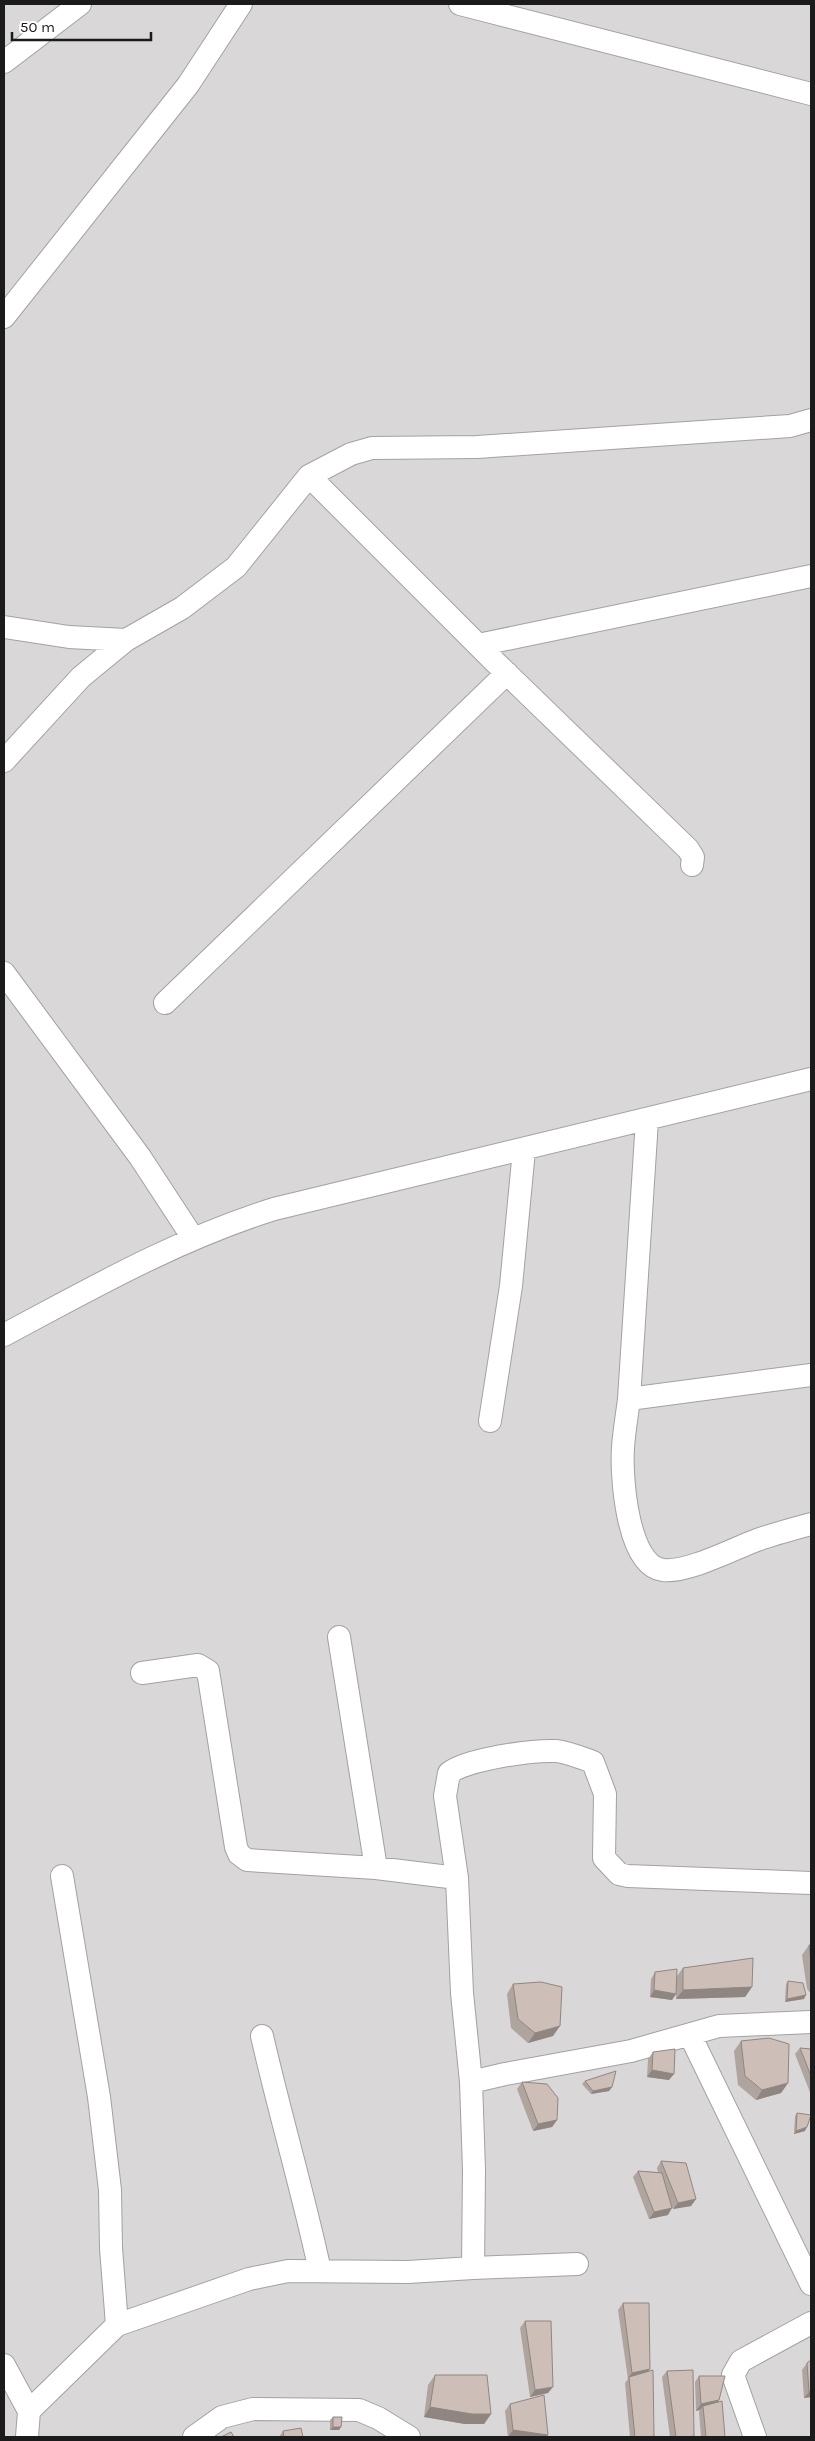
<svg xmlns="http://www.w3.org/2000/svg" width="815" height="2441" viewBox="0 0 815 2441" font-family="Karla,sans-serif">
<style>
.residential{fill:#d9d7d8}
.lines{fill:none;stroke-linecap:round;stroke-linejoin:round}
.minor-casing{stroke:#a2a2a2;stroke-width:24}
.minor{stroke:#fff;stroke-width:22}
.wall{fill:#b0a49e}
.shaded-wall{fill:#908681}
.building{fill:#cdbfb8;stroke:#908681}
</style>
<rect width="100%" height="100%" fill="#eee7df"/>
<path class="residential" d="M4,4h807v2433h-807z"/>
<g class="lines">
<g class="minor-casing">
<path id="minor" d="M460,4l351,90
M4,62l76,-58
M4,317l184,-232 53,-81
M309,476l186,186 193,187 5,8 -1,8
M4,627l65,10 57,3
M478,645l333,-69
M4,761l77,-84 45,-37 56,-32 54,-41 73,-91 42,-22 21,-6 105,-1 313,-21 21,-6
M4,973l136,184 53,81
M165,1003l342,-330
M647,1120l-18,279 182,-24
M4,1335c90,-48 172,-95 270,-126l537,-130
M629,1399c-2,16 -5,33 -6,49 -2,27 4,118 40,122 24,3 70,-21 94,-30 17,-6 36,-11 54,-16
M490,1421l21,-135 13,-136
M339,1637l37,231
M142,1673l56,-8 10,6 28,176 3,7 8,6 129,8 81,10
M62,1876l37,221 11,93 1,58 6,77
M690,2035l121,249
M262,2036c18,79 41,156 58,235
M471,2082l34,-8 126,-23 88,-25 92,-4
M577,2264l-104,4 1,-98 -3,-88 -9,-89 -5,-115 -12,-82 4,-23c19,-14 82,-23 107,-22 11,1 26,7 37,11l12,32 -1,64 15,16 9,2 183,7
M4,2365l25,46 -2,26
M29,2411l88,-86 132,-46 39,-8 120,1 65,-4
M194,2437l28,-20 31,-8 106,1 19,8 31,19
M755,2437l-22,-62 8,-14 70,-38"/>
</g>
<use href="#minor" class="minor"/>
</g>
<path class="wall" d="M809,1945h2v49l-4,-5 -5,-34z
M683,1968l69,19 -7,10 -69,2v-5l-4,6 -22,-3 1,-18 4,-7 22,4z
M788,1981l16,18 -19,3 1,-18z
M513,1984l40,52 -25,7 -17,-15 -4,-34z
M741,2041l47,42 -7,10 -25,7 -18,-15 -4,-34z
M800,2048l11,1v46l-16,-41z
M653,2052l16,28 -22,-3 1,-18z
M585,2081l27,6 -3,4 -18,3 -9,-10z
M522,2082l35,38 -5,7 -19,4 -16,-42z
M797,2113l8,18 -11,3 1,-18z
M811,2141v14h-1z
M661,2161l35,38 -5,7 -18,3 -2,-4 -3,10 -19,4 -16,-42 5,-6 20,1 -1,-4z
M623,2303l27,66 -2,2 5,66h-23l-5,-54 3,-4 -10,-69z
M525,2321l23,72 -18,4 -10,-69z
M807,2363l4,34 -7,1 -2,-28z
M667,2371l26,66h-23l-8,-60z
M435,2375l56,39 -7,10h-19l-41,-7 4,-32z
M699,2376l20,24 -1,2 7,35h-24l-2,-25 1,-2 -4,1 -1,-29z
M510,2404l38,31 -2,2h-38l-3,-26z
M333,2417l8,10 -2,3h-9v-10z
M283,2431l20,6h-24z"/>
<path class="shaded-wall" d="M752,1987l-7,10 -69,2 7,-9z
M654,1990l22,4 -4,6 -22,-3z
M806,1995l-2,4 -19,3 2,-3z
M560,2026l-7,10 -25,7 7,-10z
M652,2070l22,4 -5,6 -22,-3z
M788,2083l-7,10 -25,7 6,-10z
M612,2087l-3,4 -18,3 2,-3z
M557,2120l-5,7 -19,4 5,-7z
M807,2127l-2,4 -11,3 2,-3z
M696,2199l-5,7 -18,3 5,-6z
M672,2208l-4,7 -19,4 5,-7z
M650,2369l-5,6 -16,2 -2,2 5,-6z
M553,2387l-5,6 -18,4 5,-7z
M811,2391v6l-7,1 5,-6z
M719,2400l-5,7 -11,-1 -3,4 -4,1 5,-7z
M430,2407l61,7 -7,10h-19l-41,-7z
M333,2427h8l-2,3h-9z
M513,2430l35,5 -2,2h-38z"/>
<path class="building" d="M809,1945h2v17z
M753,1958l-1,29 -69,3v-22z
M677,1969l-1,25 -22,-4 1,-18z
M788,1981l15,2 3,12 -19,4z
M541,1982l21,5 -2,39 -25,7 -17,-14 -5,-35z
M769,2038l20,6 -1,39 -26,7 -17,-14 -4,-35z
M800,2048l11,1v27z
M675,2049l-1,25 -22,-4 1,-18z
M616,2071l-4,16 -19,4 -8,-10z
M522,2082l25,2 11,14 -1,22 -19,4z
M797,2113l14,2 -4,12 -11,4z
M661,2161l25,2 10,36 -18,4z
M638,2171l24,2 10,35 -18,4z
M623,2303h26l1,66 -18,4z
M525,2321h26l2,66 -18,3z
M811,2360v31l-2,1 -2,-29z
M653,2370l1,66 -5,1h-14l-6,-60z
M693,2370l1,66 -6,1h-12l-9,-66z
M435,2375h52l4,39h-19l-42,-7z
M699,2376h26l-6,24 -18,4z
M544,2395l4,40 -35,-5 -3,-26z
M722,2401l3,36h-19l-3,-31z
M333,2417h9l-1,10h-8z
M301,2428l2,9h-19l-1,-6z
M231,2432l3,5h-13z"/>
<rect width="815" height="2441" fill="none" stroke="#1b1b1b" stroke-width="10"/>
<path d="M12 32v8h139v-8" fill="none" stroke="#1b1b1b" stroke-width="2.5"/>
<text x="20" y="32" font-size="15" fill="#1b1b1b" stroke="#ffffff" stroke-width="4" paint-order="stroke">50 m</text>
</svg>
